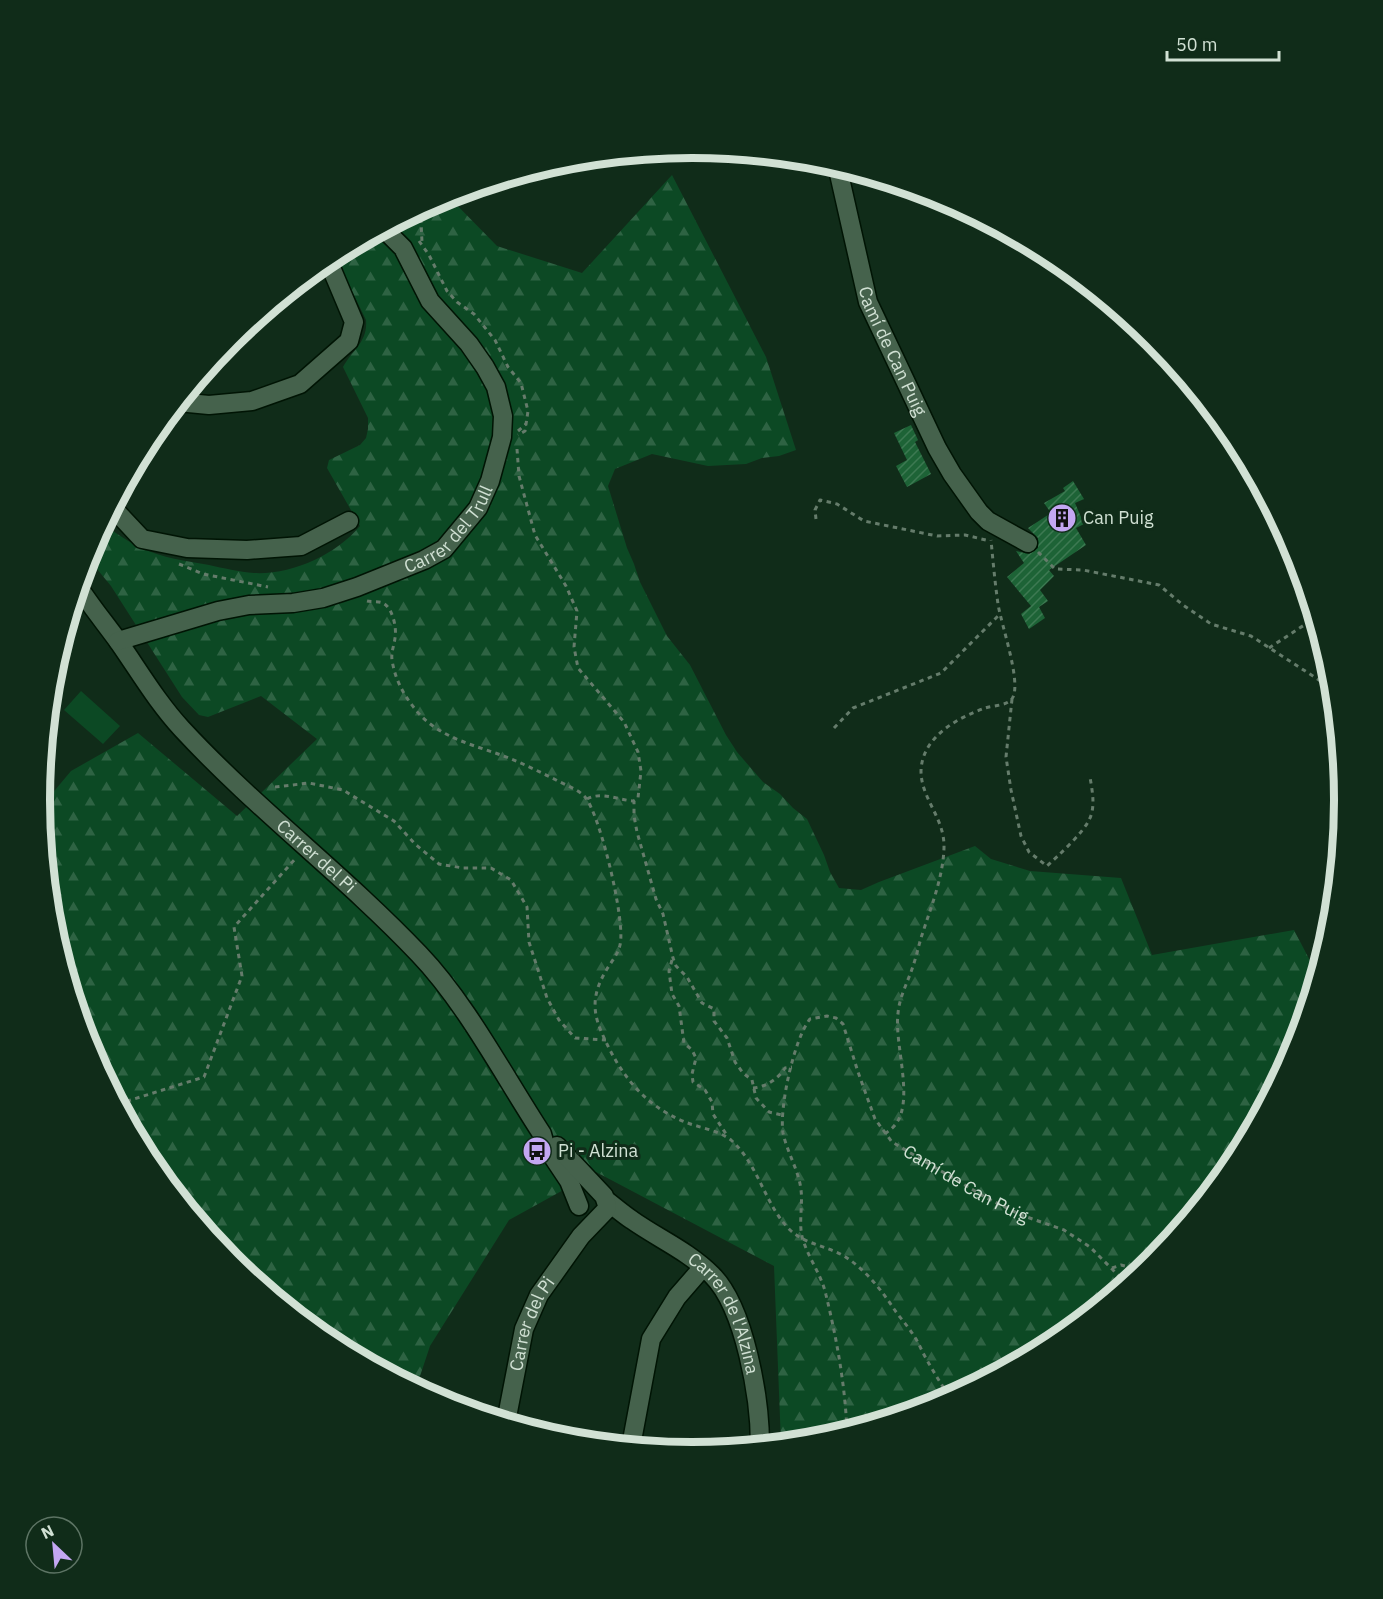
<svg xmlns="http://www.w3.org/2000/svg" width="1383" height="1599" viewBox="0 0 1383 1599" font-family="'IBM Plex Sans',sans-serif">
<style>
.forest{fill:url(#forest-firs)}
.garden{fill:#0c4924}
.building{fill:url(#building-hatch)}
.lines{fill:none;stroke-linecap:round;stroke-linejoin:round}
.minor-casing{stroke:#001404;stroke-width:21}
.path{stroke:#657c6b;stroke-width:3;stroke-dasharray:4.5 4.5;stroke-linecap:butt}
.minor{stroke:#45624c;stroke-width:18}
.labels{text-anchor:middle;stroke-width:6;stroke-linejoin:round;paint-order:stroke}
.street-label{font-size:18px;fill:#d1e1d4;stroke:#102c19}
.poi-label{font-size:18px;fill:#d1e1d4;stroke:#102c19;text-anchor:start}
.rim{fill:none;stroke:#d1e1d4;stroke-width:8}
</style>
<defs>
<pattern id="forest-firs" width="22" height="20" patternUnits="userSpaceOnUse" patternTransform="scale(1.5)"><rect width="22" height="20" fill="#0c4924"/><path d="M5 1l3.5 6h-7zM16 11l3.5 6h-7z" fill="#2e6343"/></pattern>
<pattern id="building-hatch" width="6" height="6" patternUnits="userSpaceOnUse" patternTransform="scale(1.5)"><rect width="6" height="6" fill="#1d6336"/><path d="M-1 1l2-2M0 6l6-6M5 7l2-2" fill="none" stroke="#3d7952"/></pattern>
</defs>
<rect width="100%" height="100%" fill="#102c19"/>
<path class="forest" d="M672,175l94,182 30,93 -17,6 -17,2 -16,6 -38,2 -56,-12 -37,15 -7,17 19,62 7,16 6,18 27,54 23,29 36,70 11,17 26,30 17,12 13,14 14,11 17,36 6,17 9,16 22,2 18,-8 96,-36 16,13 39,12 91,7 31,77 142,-25 23,44 -23,76 -60,112 -81,99 -99,81 -113,60 -123,38 -37,3 -7,-177 -178,-94 -87,48 -79,126 -14,42 -87,-46 -99,-81 -81,-99 -60,-113 -38,-123 -11,-118 31,-37 67,-38 99,83 80,-77 -56,-43 -53,21 -9,-2 -17,-18 -71,-111 -24,-29 15,-33c13,8 26,18 40,24 20,10 44,13 67,17 14,3 30,7 45,8 37,2 82,-18 106,-47l-33,-58 2,-8 31,-15 6,-7 2,-9v-11l-25,-51c9,-17 25,-25 23,-47l-32,-66 113,-59 50,51 85,27z"/>
<path class="garden" d="M81,691l39,35 -17,18 -39,-34z"/>
<path class="building" d="M911,425l7,15 -3,2 16,32 -24,13 -11,-21 11,-6 -13,-27z
M1073,481l11,18 -9,4 9,21 -8,4 10,17 -37,25 5,6 -14,14 8,11 -9,6 6,11 -16,11 -8,-15 10,-8 -24,-29 17,-14 -8,-12 13,3 9,-6v-10l-10,-10 23,-15 -7,-10 21,-12 -2,-3z"/>
<g class="lines">
<g class="minor-casing">
<g id="minor">
<path id="s2" d="M837,165l31,137 69,146 15,26 27,38 9,9 40,22"/>
<path d="M178,402l31,3 43,-4 48,-17 49,-43 5,-19 -27,-64"/>
<path d="M112,507l30,32 45,9 60,2 54,-4 48,-25"/>
<path id="s3" d="M78,586c12,19 27,37 40,55 21,30 39,61 64,88 74,80 162,146 237,225 47,49 85,122 123,180l3,11 24,36 10,25"/>
<path id="s4" d="M118,641l100,-30 31,-6 44,-2 30,-5 34,-11 67,-27 20,-11 34,-41 12,-27 12,-44 1,-21 -7,-29 -11,-20 -16,-23 -39,-43 -27,-53 -20,-20"/>
<path id="s5" d="M606,1200c9,7 17,14 26,20 27,19 56,31 80,55 33,33 48,124 48,170"/>
<path id="s6" d="M506,1422l18,-93 15,-34 42,-59 25,-26 1,-5 -3,-9 -47,-50"/>
<path d="M631,1446l20,-107 26,-42 26,-30"/>
</g>
</g>
<g class="path">
<path d="M415,211l6,10 1,21"/>
<path d="M419,241l10,14 18,36 10,11 17,12 21,26 13,27 13,16 7,28 -3,20 -7,4"/>
<path d="M518,431l8,-7"/>
<path d="M517,449l2,27 16,59 31,51 11,25 -3,36 4,21 46,54 14,30 3,19 -3,27 -4,3v15l3,16 19,67 7,15 10,44 3,8 11,11 15,26 12,6v12l13,17 8,24 8,11 9,7 4,18 13,14 13,3"/>
<path d="M816,519l-1,-9 5,-10 17,4 27,17 73,15 28,-1 25,6"/>
<path d="M1038,552l17,17 28,1 76,15 24,20 28,19 40,12 82,53"/>
<path d="M179,564l24,10 65,13"/>
<path d="M367,601c4,1 12,0 16,2 10,5 14,26 12,35 -1,8 -4,14 -3,22 3,19 11,34 23,49 21,27 55,35 86,46 19,7 37,16 55,25 9,5 22,9 29,17 15,17 41,125 35,148 -2,9 -8,16 -13,24 -13,21 -16,39 -6,62 18,42 42,74 84,91 15,6 33,8 46,18 27,24 33,62 57,88 17,18 42,17 62,32 18,13 32,31 44,49 6,9 14,17 20,27 5,7 8,16 13,24 7,13 15,25 23,38"/>
<path d="M1269,648l46,-30"/>
<path d="M1012,699l-6,58 5,33 10,46 8,16 18,14c11,-10 36,-33 42,-46 7,-13 3,-30 1,-43"/>
<path d="M834,728l19,-20 88,-35 59,-59"/>
<path d="M275,787l34,-4 34,7 51,31 21,23 24,20 24,4h28l20,12 16,27 2,35 18,56 12,22 16,18 31,2"/>
<path d="M587,799c15,-8 30,1 47,2"/>
<path d="M672,960l-3,11 3,23 7,12 5,37 8,7 4,8 -4,16 1,8 12,8 7,12 1,12 15,23"/>
<path d="M753,1088c13,-1 25,-9 32,-20l7,-1"/>
<path d="M118,1104l86,-27 38,-101 -8,-49 62,-69"/>
<path d="M885,1134c3,-3 7,-5 10,-9 20,-24 -1,-81 3,-111 1,-17 10,-32 15,-48 4,-11 6,-23 10,-34 9,-28 20,-55 21,-84 1,-30 -23,-49 -23,-77 1,-34 36,-53 64,-63 9,-3 24,-2 28,-11 8,-17 -12,-73 -15,-93 -3,-21 -5,-43 -7,-64"/>
<path d="M1112,1268l9,-3 21,5"/>
<path id="s1" d="M847,1431c-2,-46 -10,-91 -21,-136 -4,-19 -17,-36 -23,-55 -5,-15 0,-34 -2,-50 -2,-19 -14,-38 -18,-57 -4,-25 11,-94 27,-114l17,-3 9,2 7,6 15,48 17,47 17,23 93,55 36,18 43,15 26,17 36,36"/>
</g>
<use href="#minor" class="minor"/>
</g>
<defs>
<g id="building-disc" transform="scale(1.5)"><circle r="9.5" fill="#c3a7f2" stroke="#102c19"/><path d="M-4-6H4V6H1V3H-1V6H-4ZM-2.5-4.3h1.7v1.8h-1.7ZM.8-4.3h1.7v1.8H.8ZM-2.5-1h1.7V.8h-1.7ZM.8-1h1.7V.8H.8Z" fill="#111"/></g>
<g id="bus-disc" transform="scale(1.5)"><circle r="9.5" fill="#c3a7f2" stroke="#102c19"/><path d="M-5-6H5V4H4V6H2V4H-2V6H-4V4H-5ZM-3.5-4V0h7V-4ZM-3.5 1.2v1.5H-2V1.2ZM2 1.2v1.5H3.5V1.2Z" fill="#111"/></g>
</defs>
<g fill-rule="evenodd">
<use href="#building-disc" x="1062" y="518"/>
<use href="#bus-disc" x="537" y="1151"/>
</g>
<g class="labels">
<g class="street-label">
<text dy="6" stroke="none"><textPath href="#s2" startOffset="195">Camí de Can Puig</textPath></text>
<text dy="6" stroke="none"><textPath href="#s4" startOffset="358">Carrer del Trull</textPath></text>
<text dy="6" stroke="none"><textPath href="#s3" startOffset="362">Carrer del Pi</textPath></text>
<text dy="6" stroke="none"><textPath href="#s1" startOffset="676">Camí de Can Puig</textPath></text>
<text dy="6" stroke="none"><textPath href="#s5" startOffset="170">Carrer de l'Alzina</textPath></text>
<text dy="6" stroke="none"><textPath href="#s6" startOffset="102">Carrer del Pi</textPath></text>
</g>
<g class="poi-label">
<text x="1083" y="524">Can Puig</text>
<text x="558" y="1157">Pi - Alzina</text>
</g>
</g>
<path d="M0 0H1383V1599H0ZM50 800a642 642 0 1 1 1284 0a642 642 0 1 1-1284 0Z" fill="#102c19" fill-rule="evenodd"/>
<path class="rim" d="M50 800a642 642 0 1 1 1284 0a642 642 0 1 1-1284 0Z"/>
<g transform="translate(54 1545) rotate(334)"><circle r="28" fill="#102c19" stroke="#5d7464" stroke-width="1.5"/>
<path d="M0-4.5L10 22L0 15L-10 22Z" fill="#c3a7f2"/>
<text y="-9" font-size="16" font-weight="bold" text-anchor="middle" fill="#d1e1d4">N</text>
</g>
<path d="M1167 51v9h112v-9" fill="none" stroke="#d1e1d4" stroke-width="3"/>
<text x="1176" y="51" font-size="18" fill="#d1e1d4" stroke="#102c19" stroke-width="4.5" paint-order="stroke">50 m</text>
</svg>
